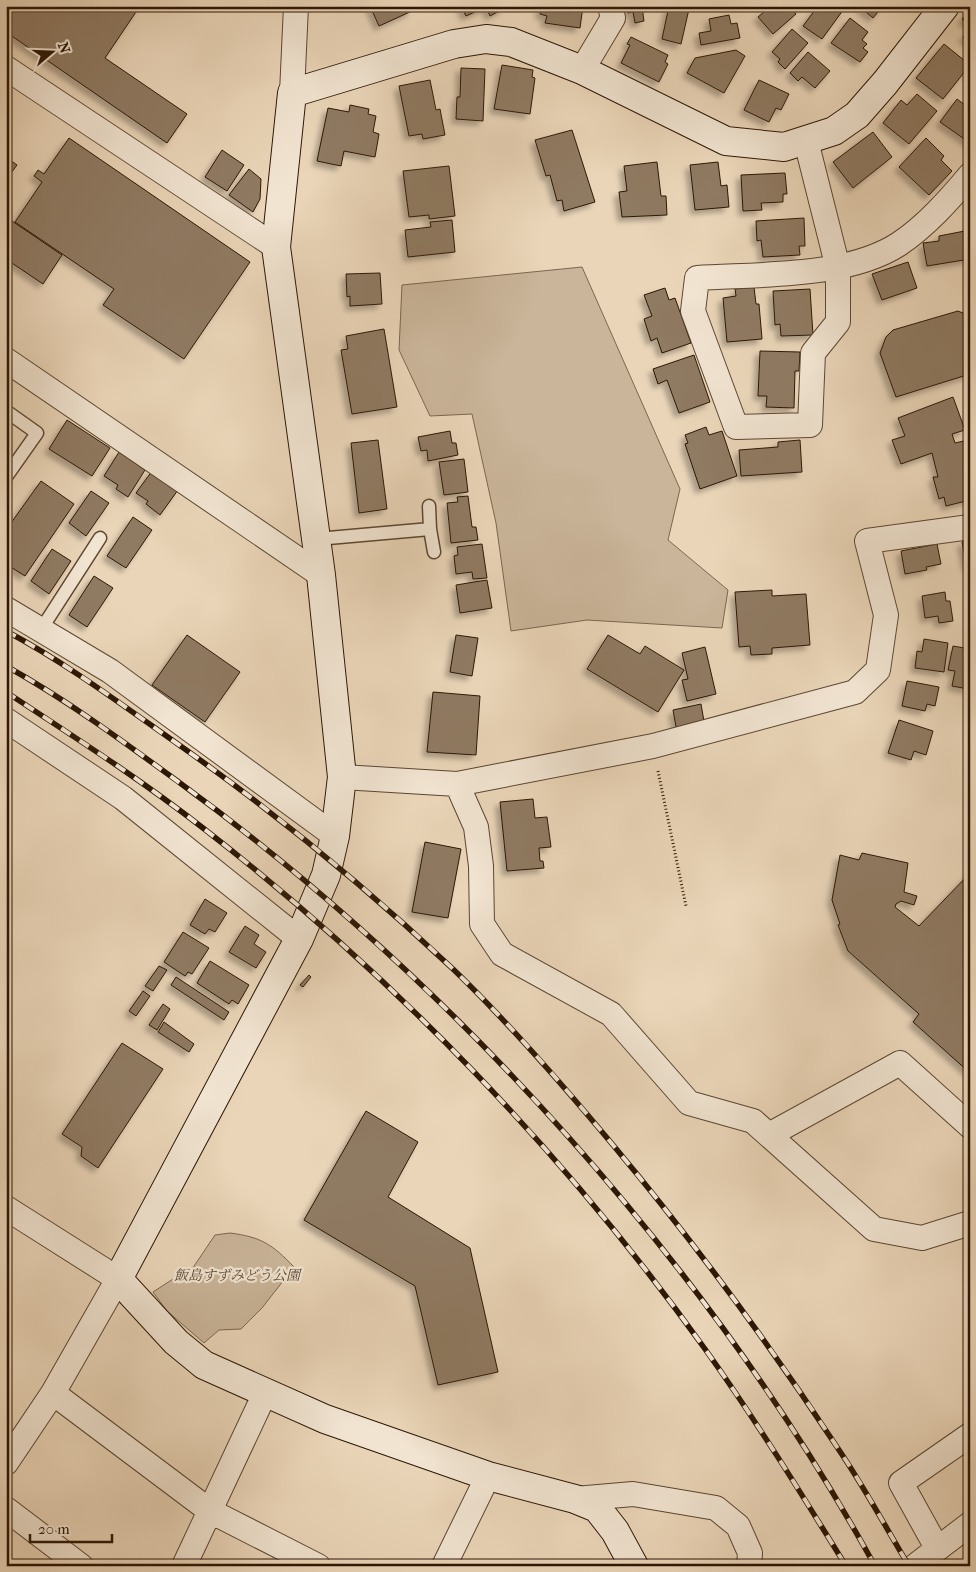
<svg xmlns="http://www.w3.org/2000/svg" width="976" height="1572" viewBox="0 0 976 1572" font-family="'IM FELL French Canon','Noto Serif JP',serif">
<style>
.green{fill:#cab59a;stroke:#7b6650}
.building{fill:#8f7a62;stroke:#2c1705;filter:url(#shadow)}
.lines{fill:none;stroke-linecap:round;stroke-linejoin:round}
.lane-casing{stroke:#5c4632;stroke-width:15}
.street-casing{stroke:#5c4632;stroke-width:26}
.secondary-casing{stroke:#2c1705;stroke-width:30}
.path{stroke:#2c1705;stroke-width:3;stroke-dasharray:1 2.5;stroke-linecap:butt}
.lane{stroke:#f1e4d1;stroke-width:12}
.street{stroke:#f1e4d1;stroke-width:24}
.secondary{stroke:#f1e4d1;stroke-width:28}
.rail-casing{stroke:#2c1705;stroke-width:5.5}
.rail{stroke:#f1e4d1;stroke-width:4;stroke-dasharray:11;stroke-linecap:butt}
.labels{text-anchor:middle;stroke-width:4.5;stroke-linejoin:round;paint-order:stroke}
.park-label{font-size:14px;font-style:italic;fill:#5b4632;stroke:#f1e4d1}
</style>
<defs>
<filter id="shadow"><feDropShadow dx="-4.5" dy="4.5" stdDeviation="2.5" flood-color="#0004"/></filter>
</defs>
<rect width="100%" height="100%" fill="#ead5b8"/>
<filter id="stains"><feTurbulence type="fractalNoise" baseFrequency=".004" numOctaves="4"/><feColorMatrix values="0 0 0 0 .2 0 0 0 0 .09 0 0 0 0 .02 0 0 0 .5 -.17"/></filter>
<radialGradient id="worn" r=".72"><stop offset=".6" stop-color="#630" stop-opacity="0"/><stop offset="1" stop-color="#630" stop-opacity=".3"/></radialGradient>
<path class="green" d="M582,267l98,222 -12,51 60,50 -6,38 -135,-8 -76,11 -15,-108 -24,-109 -42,2 -31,-66 3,-65z
M230,1233c31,4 42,11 64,34l-32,41 -21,21 -22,1 -15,13 -37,-32 -14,-19 20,-13 15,-4 27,-40z"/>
<path class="building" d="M6,6h134l-35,52 82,56 -20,29 -161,-111z
M370,6h40l2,5 -33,15z
M461,6h43l1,2 -15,8 -4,-9 -20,9z
M541,6h42l-3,22 -35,-5 2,-7 -7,-2z
M627,6h17l-2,1 2,14 -9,2 -2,-11 -5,1z
M669,6l20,3 -8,35 -19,-5z
M771,6h19l6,8 -23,20 -15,-17z
M818,6h28l-24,33 -19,-13z
M859,6h24l-10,12z
M970,11v15l-8,-7z
M729,15l2,9 6,-1 3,15 -39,7 -2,-12 12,-2 -2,-12z
M850,18l18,14 -6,8 5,4 -4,4 5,4 -8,10 -29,-19z
M792,29l16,14 -23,26 -7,-7 2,-3 -8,-7z
M970,30v14l-7,-7z
M631,37l37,18 -3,7 3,2 -9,18 -38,-19 9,-18 -3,-1z
M944,44l26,21 -27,34 -27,-21z
M736,50l9,6 -21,37 -37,-20 8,-15z
M808,52l22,19 -15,17 -13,-11 -4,4 -8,-8z
M502,65l31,5 -1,7 3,1 -5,36 -36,-5z
M461,68l24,1 -2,52 -27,-2 1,-22h3z
M430,80l6,30 4,-1 5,26 -22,4 -1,-5 -13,2 -10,-50z
M759,80l30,14 -8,16 -5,-2 -7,14 -25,-12z
M917,94l20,17 -28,33 -26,-21 18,-23 6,5z
M957,99l13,10v34l-30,-21z
M350,105l19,4 -1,5 8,2 -3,16 6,2 -4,23 -31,-6 -3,15 -24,-5 11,-53 21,4z
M572,130l23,72 -31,9 -2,-11 -5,1 -7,-26 -4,1 -11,-36z
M873,132l19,25 -39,31 -20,-26z
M69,138l181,124 -66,97 -81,-54 11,-16 -99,-67 27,-40 -8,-6 4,-6 6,4z
M926,138l18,18 -3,4 11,11 -23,24 -30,-28z
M222,150l22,15 -17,26 -22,-14z
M6,157l11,8 -11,15z
M657,162l4,34h5l1,19 -45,2 -3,-25 8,-1 -3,-25z
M718,162l3,24 6,-1 2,22 -34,3 -5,-45z
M449,166l6,50 -26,3v-4l-20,2 -6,-46z
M249,169l12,10 -1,20 -7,13 -24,-17z
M785,173l2,21h-4v8l-22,1 1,7 -19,1 -2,-36z
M804,218l1,28h-6l1,9 -37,2 -2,-17 -4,1 -1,-20z
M452,220l3,32 -47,5 -3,-27 26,-3 -1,-5z
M12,221l50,34 -19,29 -37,-25v-29z
M970,230v29l-43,7 -4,-23 16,-2v-5z
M908,262l9,26 -35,12 -10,-26z
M380,273l2,31 -32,2v-10l-3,1 -1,-23z
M754,287l2,17h3l3,35 -35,3 -4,-44 13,-2 -1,-7z
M665,288l4,12 6,-2 16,45 -29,10 -5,-15 -6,3 -7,-22 8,-3 -8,-21z
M810,289l3,46 -32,1 -1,-12 -5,1 -2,-34z
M958,311l12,5v58l-74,23 -16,-44 6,-16 7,-7z
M384,329l13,78 -45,7 -11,-64 7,-1 -2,-13z
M760,351l40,1 -1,19h-4l-1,37 -28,-1 1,-11h-9z
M694,355l16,47 -31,11 -12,-33 -9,4 -5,-15z
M953,397l12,33 -13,4 3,9 13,-3 2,11v49l-24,6 -2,-9 -5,2 -6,-22h5l-6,-24 -31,11 -9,-24 13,-4 -7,-18z
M67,420l43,28 -18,28 -43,-27z
M706,427l3,8 13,-4 15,45 -37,13 -15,-45 3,-1 -3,-8z
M450,431l2,12h4l2,12 -30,6 -1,-11 -6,1 -3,-14z
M378,440l9,69 -28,4 -8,-70z
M800,440l2,32 -61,4 -2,-26 39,-3v-5z
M119,452l26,18 -17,27 -12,-8 2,-4 -14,-9z
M464,459l4,33 -24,3 -5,-33z
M152,471l26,19 -18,25 -14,-11 2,-3 -12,-8z
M41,481l33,23 -49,72 -19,-12v-34z
M91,491l18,12 -23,33 -17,-13z
M468,496l4,31h4l2,13 -27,3 -4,-40 11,-1 -1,-5z
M133,517l19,13 -26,38 -19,-12z
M970,541v26h-3l-5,-25z
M482,544l5,34 -14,1 -1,-7 -16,2 -2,-18 4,-1 -1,-8z
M937,544l4,20 -15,3 1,3 -22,4 -4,-23z
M52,549l19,12 -22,33 -18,-13z
M94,576l19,12 -26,39 -18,-12z
M487,580l5,28 -32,5 -4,-28z
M772,590v6l34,-2 4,51 -38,3v6l-21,1 -1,-9 -11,1 -4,-55z
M945,592l1,9h4l3,20 -14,2 -1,-7 -13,2 -3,-22z
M187,635l53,37 -35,50 -53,-37z
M456,635l22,3 -6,38 -22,-4z
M608,635l32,19 5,-8 39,24 -26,42 -71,-43z
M924,639l24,4 -4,29 -29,-4 2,-17 5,1z
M953,646l17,3 -2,40 -16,-3 3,-15 -7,-1z
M705,647l11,47 -29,7 -5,-21 6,-1 -6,-26z
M907,681l32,6 -4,19 -8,-2 -2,7 -23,-5z
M433,692l47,4 -4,59 -49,-3z
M701,704l4,23 -28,5 -4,-22z
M899,720l34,11 -7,24 -12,-4 -3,9 -23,-7z
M533,799l2,19 12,-1 4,30 -12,1 1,13h3l1,7 -37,3 -7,-69z
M425,842l36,7 -13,69 -36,-6z
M862,853l46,10 -4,29 13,4 -3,9 -13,-4 -5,3 -1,3 24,19 51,-53v105l-3,2 3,3v90l-57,-51 6,-8 -71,-63 -10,-26 2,-1 -8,-24 8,-45 19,5z
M205,899l22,14 -12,19 -6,-3 -4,5 -15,-9z
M245,926l14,9 -5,9 12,8 -10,16 -27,-16z
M183,932l26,16 -17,26 -4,-2 -3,4 -21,-14z
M210,961l39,24 -11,19 -6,-4 -3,4 -32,-21z
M159,966l8,4 -14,21 -8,-5z
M309,975l2,2 -8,10 -3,-2z
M176,977l53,35 -5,8 -53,-35z
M143,991l7,5 -14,20 -7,-5z
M163,1004l7,5 -13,21 -8,-5z
M164,1022l30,22 -5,8 -31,-20z
M122,1043l41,26 -65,99 -17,-12 1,-9 -20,-13z
M366,1111l52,31 -30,55 82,51 28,124 -60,13 -23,-99 -111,-66z"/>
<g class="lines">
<g class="lane-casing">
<path id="lane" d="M6,411l31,22 -31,44
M430,529l4,23
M317,539l113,-10 -1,-23
M42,628l58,-90"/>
</g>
<g class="street-casing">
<path id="street" d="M6,68l270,179
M582,70l31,-52 -3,-12
M292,93l4,-87
M806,141l32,127v54l-25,31 -3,72 -74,2 -43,-116 4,-33c61,-4 150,0 202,-34 27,-18 50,-44 71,-69
M6,360l315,215
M6,609l104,62 225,165
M6,720l117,78 176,141
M342,777l115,7 19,43 5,39 1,58 20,30 109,60 78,89 64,18 121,108 48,9 48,-15
M457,784l196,-38 202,-54 23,-22 8,-55 -19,-74 103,-14
M769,1135l131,-72 70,63
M6,1208l112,71 -65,114 -47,70
M53,1393l157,118 108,55
M575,1499l58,-5 83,14 22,18 12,27 -1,13
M6,1509l75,57
M937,1548l-36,-65 69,-48
M184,1566l82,-175
M444,1566l44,-90
M915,1566l55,-42"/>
</g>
<g class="secondary-casing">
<path id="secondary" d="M634,1566l-19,-35 -18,-23 -22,-9 -87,-23 -163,-57 -121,-54 -28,-23 -58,-63 181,-340 27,-64 9,-39 7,-59 -21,-202 -45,-328 16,-154 162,-49 32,-5 25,3 71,28 144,71 58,6 50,-16 23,-16 28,-32 60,-77"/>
</g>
<path class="path" d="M658,771l28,135"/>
<use href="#lane" class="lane"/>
<use href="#street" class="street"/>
<use href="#secondary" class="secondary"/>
<g class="rail-casing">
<path id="rail" d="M6,631c62,33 119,76 176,116 96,68 186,142 271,222 57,55 109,115 160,176 80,96 155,197 224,302 26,38 48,79 72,119
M6,666c61,34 118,76 174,117 276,201 530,484 695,783
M6,692c67,44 134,87 197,136 191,148 362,326 502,521 50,70 96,144 141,217"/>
</g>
<use href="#rail" class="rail"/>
</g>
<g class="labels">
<g class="park-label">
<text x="237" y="1280">飯島すずみどう公園</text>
</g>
</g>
<rect width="976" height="1572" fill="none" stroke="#ead5b8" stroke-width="25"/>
<rect x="8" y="8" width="961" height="1557" fill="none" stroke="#2c1705" stroke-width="2.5"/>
<rect x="12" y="12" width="951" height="1547" fill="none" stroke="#2c1705"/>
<g transform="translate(52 52) rotate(71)" stroke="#f1e4d1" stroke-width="4" paint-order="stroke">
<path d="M0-4L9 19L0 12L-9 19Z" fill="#2c1705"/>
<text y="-8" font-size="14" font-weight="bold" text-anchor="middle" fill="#2c1705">N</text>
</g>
<path d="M30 1534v8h82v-8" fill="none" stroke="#2c1705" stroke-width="2.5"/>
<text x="38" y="1534" font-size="15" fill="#2c1705" stroke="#f1e4d1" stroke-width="4" paint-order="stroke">20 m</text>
<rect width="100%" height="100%" filter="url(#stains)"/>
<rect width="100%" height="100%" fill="url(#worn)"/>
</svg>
